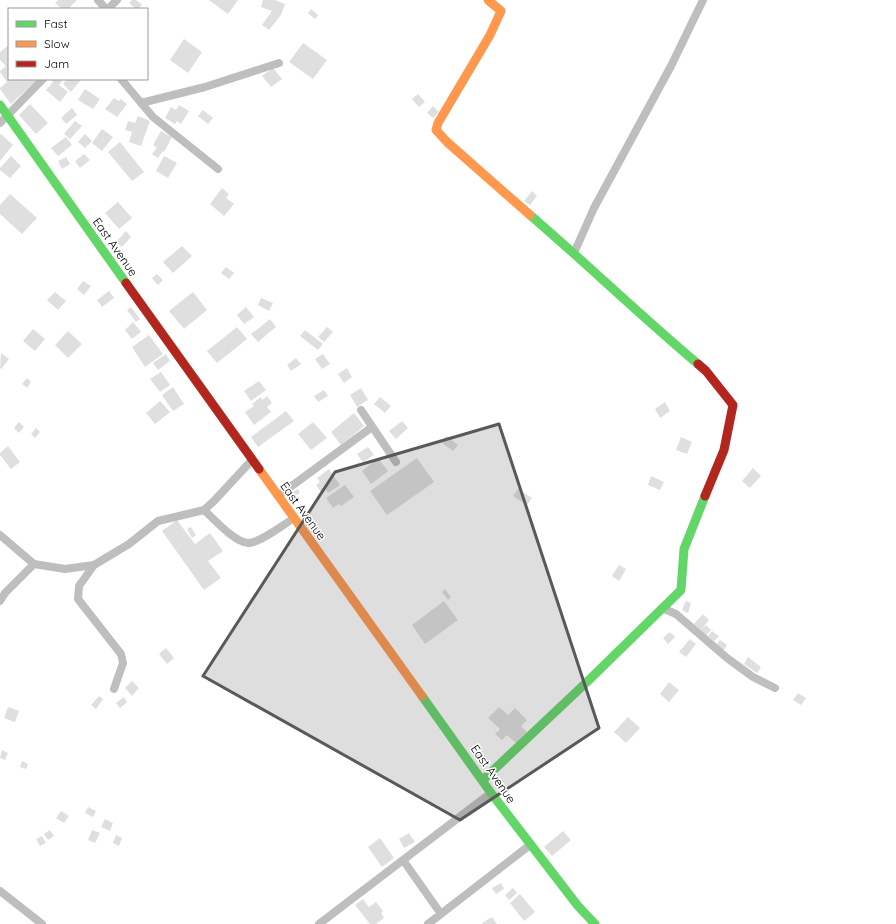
<svg xmlns="http://www.w3.org/2000/svg" width="896" height="924" viewBox="0 0 896 924" font-family="Quicksand,sans-serif">
<style>
.building{fill:#dfdfdf}
.lines{fill:none;stroke-linecap:round;stroke-linejoin:round}
.street{stroke:#bebebe;stroke-width:8}
.fast{stroke:#63d668;stroke-width:9}
.slow{stroke:#ff974d;stroke-width:9}
.jam{stroke:#b3261e;stroke-width:9}
.marked{fill:#595959;fill-opacity:0.2;stroke:#595959;stroke-width:3;stroke-linejoin:round}
.labels{text-anchor:middle;stroke-width:3;stroke-linejoin:round;paint-order:stroke}
.street-label{font-size:12px;fill:#000;stroke:#fff}
</style>
<rect width="100%" height="100%" fill="#fff"/>
<path class="building" d="M58,0h19l-9,9h-6l-7,-6z
M132,0h4l6,5 -4,4h-2l-7,-6z
M209,0h29l-10,14z
M263,0h12l10,4 -4,11 -12,15 -7,-5 10,-14 -11,-4z
M311,9l7,6 -3,4 -7,-6z
M184,39l18,13 -14,21 -18,-13z
M303,43l24,17 -14,19 -24,-17z
M9,45v34h29l-27,25 -11,-15v-1l7,-6 -7,-10v-1l6,-5 -6,-6v-8z
M273,68l9,11 -11,8 -9,-11z
M52,79h8l2,2 -3,4 9,7 -8,10 -14,-12 7,-8 -2,-2z
M67,79h12l2,1 -10,12 -8,-8z
M85,89l15,10 -7,10 -15,-9z
M418,94l7,8 -6,5 -7,-8z
M114,98l5,3 2,-2 6,5 -10,13 -12,-8z
M30,104l18,19 -12,11 -17,-19z
M179,105l10,6 -8,13 -4,-3 -2,3 -10,-6 6,-11 5,3z
M433,106l6,6 -6,6 -6,-5z
M72,108l5,7 -11,9 -5,-6z
M203,110l10,8 -5,6 -10,-8z
M138,116l12,5 -9,25 -12,-4 3,-10 -7,-2 3,-9 7,2z
M75,121l7,5 -12,13 -6,-5z
M102,129l11,8 -11,14 -10,-8z
M161,131l11,6 -8,15 -1,-1 -5,7 -6,-4 5,-6 -4,-3z
M1,134l12,11 -13,16v-26z
M85,134l7,7 -7,7 -7,-6z
M66,137l6,8 -14,11 -7,-8z
M120,142l24,30 -12,9 -24,-29z
M84,154l6,6 -10,8 -5,-7z
M11,156l10,10 -11,12 -10,-8v-2z
M164,156l13,7 -9,15 -12,-7z
M66,157l4,7 -8,5 -4,-8z
M222,188l7,6 -3,4 8,6 -10,12 -14,-12z
M532,191l5,5 -7,9 -6,-4z
M10,194l27,24 -15,16 -22,-20v-9z
M118,202l14,16 -13,11 -14,-16z
M126,231l5,6 -9,10 -6,-5z
M182,246l10,10 -19,17 -10,-11z
M226,267l8,6 -5,6 -8,-6z
M157,274l6,6 -5,5 -6,-7z
M83,281l8,5 -7,9 -7,-6z
M109,291l5,7 -12,9 -5,-7z
M55,292l11,9 -8,9 -11,-10z
M193,292l14,18 -23,19 -15,-18z
M261,298l12,5 -4,8 -11,-6z
M131,307l9,12 -4,3 -9,-12z
M246,307l8,10 -10,7 -7,-9z
M270,319l6,8 -18,15 -7,-8z
M133,322l8,10 -9,7 -7,-9z
M237,327l10,12 -30,24 -10,-12z
M327,327l6,5 -9,10 -6,-5z
M33,329l12,10 -10,12 -12,-10z
M305,330l18,14 -5,6 -18,-14z
M68,331l14,13 -14,14 -13,-13z
M149,335l14,19 -18,13 -13,-20z
M1,353l8,6 -8,10 -1,-1z
M166,354l4,7 -12,9 -5,-7z
M323,354l7,10 -8,5 -7,-10z
M296,358l5,6 -10,7 -4,-6z
M347,368l5,9 -8,6 -6,-9z
M161,372l9,13 -10,7 -10,-13z
M27,378l4,4 -4,6 -5,-4z
M259,381l7,9 -15,11 -7,-10z
M173,387l11,17 -11,7 -11,-16z
M361,388l7,12 -11,7 -7,-12z
M324,390l4,6 -10,6 -4,-6z
M267,396l5,7 -5,4 4,5 -17,13 -9,-13 9,-6 -2,-2 9,-7 1,3z
M380,397l11,9 -6,7 -11,-9z
M160,401l10,11 -15,12 -9,-11z
M665,402l5,9 -10,7 -5,-9z
M286,411l8,10 -36,26 -7,-10z
M354,413l10,13 -23,19 -10,-13z
M402,421l6,7 -12,11 -7,-8z
M19,422l5,5 -5,6 -5,-5z
M313,422l14,16 -16,12 -13,-16z
M36,428l4,4 -5,6 -4,-4z
M446,436l12,9 -5,6 -12,-9z
M681,437l11,5 -5,12 -11,-4z
M8,446l12,16 -9,7 -11,-14v-2z
M368,447l6,8 -11,7 -6,-8z
M378,458l10,13 -17,13 -9,-13z
M417,458l17,24 -47,33 -17,-24z
M753,468l8,8 -11,12 -8,-7z
M329,469l11,16 -12,8 -3,-4 -4,3 -5,-7 4,-3 -3,-4z
M651,476l13,6 -4,8 -12,-5z
M345,485l9,12 -13,9 -2,-2 -6,4 -7,-10z
M298,489l2,4 -7,4 -3,-4z
M518,489l14,9 -5,7 -14,-9z
M177,520l18,24 15,-11 13,18 -15,10 13,17 -17,12 -42,-59z
M191,527l5,8 -4,3 -5,-9z
M619,565l7,4 -7,12 -7,-5z
M445,589l6,8 -3,3 -6,-8z
M444,601l14,19 -33,24 -13,-19z
M686,601l5,2 -3,10 -6,-3z
M703,614l6,6 -8,10 -7,-6z
M706,625l5,5 -5,5 -5,-5z
M712,631l7,5 -5,5 -6,-5z
M670,632l5,5 -7,7 -5,-6z
M690,639l6,5 -10,13 -7,-5z
M720,640l7,5 -4,6 -7,-6z
M166,648l8,10 -7,6 -8,-10z
M748,657l13,10 -4,6 -13,-9z
M132,681l7,7 -7,8 -7,-8z
M669,682l10,8 -10,12 -9,-8z
M798,693l8,5 -5,7 -8,-5z
M99,696l4,3 -7,10 -5,-4z
M124,697l3,5 -7,6 -4,-5z
M8,707l11,4 -4,11 -11,-4z
M499,707l9,8 7,-7 12,12 -6,6 6,6 -11,11 -9,-8 -5,5 -7,-6 5,-5 -12,-11z
M628,717l12,11 -14,15 -12,-11z
M2,750l6,3 -3,7 -5,-2z
M22,761l6,3 -2,5 -6,-2z
M88,807l8,4 -3,6 -8,-4z
M61,811l8,5 -5,7 -8,-5z
M105,819l8,4 -3,8 -9,-4z
M50,830l4,6 -6,4 -4,-6z
M92,830l8,3 -5,10 -7,-3z
M563,831l8,9 -19,16 -8,-9z
M409,833l6,9 -11,6 -5,-9z
M116,835l6,3 -3,8 -6,-3z
M42,836l4,7 -6,3 -4,-7z
M380,838l14,20 -12,9 -14,-20z
M501,883l3,6 -8,5 -4,-6z
M513,888l4,5 -8,7 -4,-5z
M520,894l15,18 -11,9 -14,-18z
M363,899l6,8 7,-5 7,9 -2,2 3,5 -8,6h-6l-15,-19z
M492,917l5,7h-14l-1,-1z"/>
<g class="lines">
<path class="street" d="M98,0l8,9
M108,9l9,-9
M121,79l32,38 65,52
M141,103l64,-16 74,-24
M0,123l43,-44
M574,253l20,-45 77,-142 32,-66
M361,410l35,52
M278,496l94,-69
M204,510c10,9 30,32 44,33 12,0 35,-18 46,-25
M0,535l34,29 31,5 29,-4 35,-21 29,-23 46,-11 10,-9 38,-41
M94,565l-15,21 -1,13 43,55 2,9 -9,26
M0,601l5,-8 29,-29
M662,608l14,6 51,44 26,19 22,11
M403,860l38,54
M0,891l42,33
M319,924l172,-131
M428,924l102,-79"/>
<path class="fast" d="M0,105l126,178
M530,215c57,49 111,101 168,149
M422,696l69,97 87,113 17,18
M483,780l107,-101 91,-89 3,-41 21,-53"/>
<path class="slow" d="M488,0l13,11 -11,24 -52,88 -2,7 11,12 83,73
M259,469l163,227"/>
<path class="jam" d="M126,283l133,186
M698,364l8,7 27,34 -9,45 -19,46"/>
</g>
<path class="marked" d="M499,424l100,304 -139,92 -257,-144 132,-204z"/>
<g class="labels">
<g class="street-label">
<text transform="translate(115 247) rotate(55)" y="4">East Avenue</text>
<text transform="translate(303 511) rotate(54)" y="4">East Avenue</text>
<text transform="translate(493 774) rotate(55)" y="4">East Avenue</text>
</g>
</g>
<rect x="8" y="8" width="140" height="72" fill="#ffffff" stroke="#999999"/>
<rect x="16" y="21" width="20" height="6" fill="#63d668" stroke="#999999"/>
<text x="44" y="28" font-size="12" fill="#000000">Fast</text>
<rect x="16" y="41" width="20" height="6" fill="#ff974d" stroke="#999999"/>
<text x="44" y="48" font-size="12" fill="#000000">Slow</text>
<rect x="16" y="61" width="20" height="6" fill="#b3261e" stroke="#999999"/>
<text x="44" y="68" font-size="12" fill="#000000">Jam</text>
</svg>
